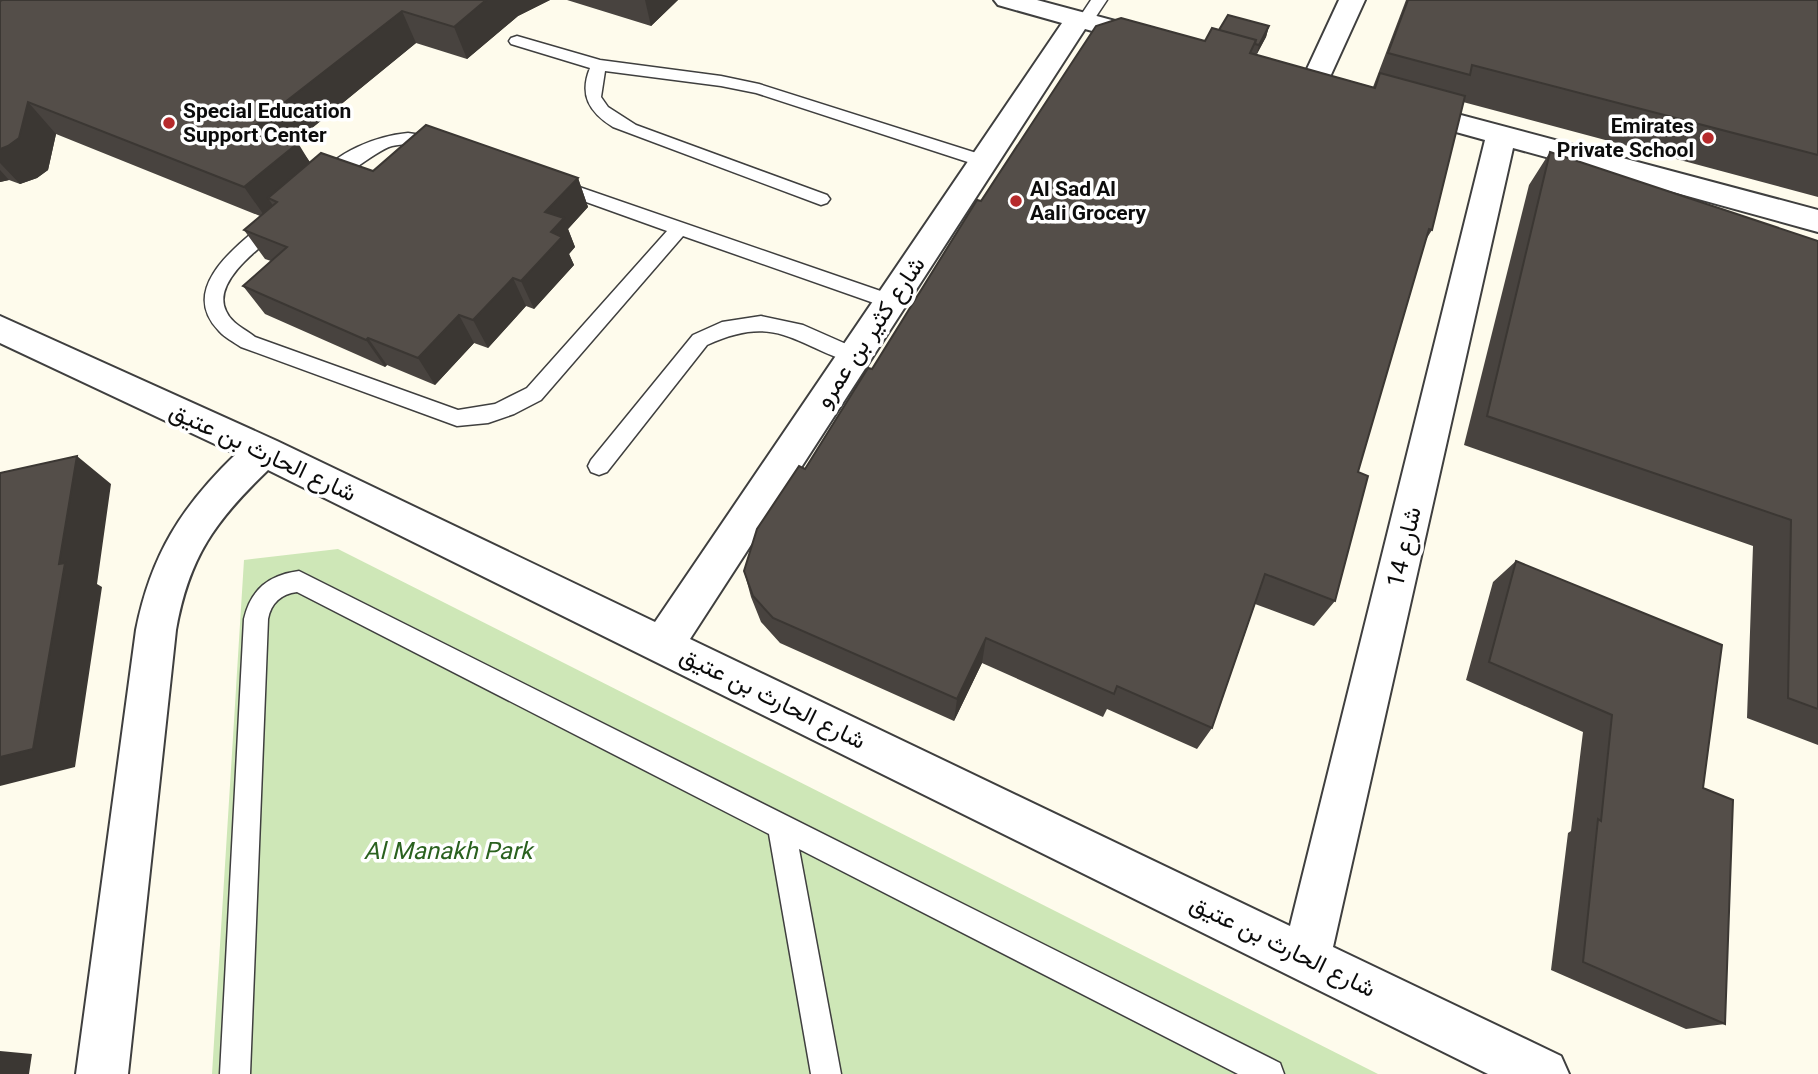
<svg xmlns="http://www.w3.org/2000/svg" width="1818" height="1074" viewBox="0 0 1818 1074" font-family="Georgia,Vazirmatn,serif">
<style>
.green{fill:#cee7b7}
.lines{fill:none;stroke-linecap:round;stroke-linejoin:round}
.lane-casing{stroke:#3f3f3f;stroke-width:3}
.street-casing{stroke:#3f3f3f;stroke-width:4}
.lane{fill:#fff;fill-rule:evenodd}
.street{fill:#fff;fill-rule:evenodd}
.wall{fill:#48433f}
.shaded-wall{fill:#3b3733}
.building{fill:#544e49;stroke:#3b3733;stroke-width:2}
.poi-dot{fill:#b62a2b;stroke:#fff;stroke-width:2.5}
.labels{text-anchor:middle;stroke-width:7;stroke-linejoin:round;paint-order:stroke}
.far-poi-label{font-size:21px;font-weight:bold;fill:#0c0c0c;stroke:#fff;text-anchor:start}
.street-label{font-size:24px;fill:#0c0c0c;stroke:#fff}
.park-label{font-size:24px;font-style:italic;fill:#2a611f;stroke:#fff}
</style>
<rect width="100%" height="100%" fill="#fefbec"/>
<path class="green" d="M338,549l1040,525h-1166l32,-514z"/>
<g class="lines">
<g class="lane-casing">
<path id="lane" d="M1091,0h16l-16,24h-12l-2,-3z
M517,36l83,24 121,16 38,8 230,73 3,4 -3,4h-12l-221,-72 -35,-7 -116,-15 -4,26 7,10 28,18 191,70 3,4 -3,4 -6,2 -208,-78c-24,-15 -34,-32 -23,-59l-79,-24 -2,-3 2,-3z
M408,133l34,5 9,6 -9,6c-17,-5 -33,-8 -50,-4 -21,6 -57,43 -73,38l-3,-4c19,-28 60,-44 92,-47z
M556,179l342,118 3,5 -3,5 -7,2 -208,-73 -142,164 -27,14 -26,9 -31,3 -216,-79c-7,-5 -16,-9 -22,-16 -42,-43 19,-86 50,-112h14l2,5 -2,5c-20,16 -72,52 -57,82 5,12 19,18 29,26l203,73 37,-6 32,-16 140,-157 -117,-42 -3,-4z
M761,316l42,9 59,26 3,5 -3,5 -7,3c-62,-20 -79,-51 -148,-19l-100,127 -8,3 -8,-3 -3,-6 3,-6 102,-125 29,-13z
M299,571l981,492 4,11h-46l-439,-225 42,225h-30l-42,-240 -472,-242c-16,2 -26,11 -29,27l-18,455h-30l24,-455c7,-30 25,-44 55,-48z"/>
</g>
<g class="street-casing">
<path id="street" d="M994,0h43l123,33 4,6 -4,6 -9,2 -66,-18 -395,610 600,287 195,-786 -87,-24 -4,-6 4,-6 10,-3 410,109v22l-305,-84 -180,799 228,109 8,18h-81l-1220,-604c-53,51 -79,87 -92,160l-48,444h-52l60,-444c15,-75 45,-123 100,-176l-236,-111v-27l277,125 378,181 407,-599 -64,-18z
M1339,0h26l-41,90 -10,3 -10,-3 -4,-6z"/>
</g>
<use href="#lane" class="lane"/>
<use href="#street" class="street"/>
</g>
<path class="wall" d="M550,0l-32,16 -51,43 -51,-16 -121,99 15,20 63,9 205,7 10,29 -20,22 7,18 -6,7 5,11 -40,44 -8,-3 -38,42 -14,-5 -39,42 -48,-20 -2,2 -120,-53 -22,-28 28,-25 -6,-2 -21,-29 16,-14 -204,-82 -8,36 -11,8 -17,6 -11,-4 -9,2v-181z
M567,0h111l-27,26z
M1406,0h412v197l-355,-95 -31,128 -7,11 -67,231 -23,129 -21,25 -59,-22 -43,124 -15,21 -90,-40 -4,8 -121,-54 -28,58 -174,-78 -19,-21 -10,-25 -7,-26 61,-102 67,-100 109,-168 238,-171 50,-4 -3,11 -10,18 117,32z
M1550,152l268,89v504l-71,-27 6,-172 -289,-101 65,-260z
M1516,561l187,227 22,236 -39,5 -135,-59 17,-137 3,-2 12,-99 -117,-52 27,-98z"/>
<path class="shaded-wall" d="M486,0h64l-32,16 -51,43 -13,-32z
M645,0h33l-27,26z
M402,11l14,32 -142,116 -21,-32z
M1269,26l-3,11 -10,19 3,-11z
M28,102l28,32 -8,36 -11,8 -17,6 -20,-21v-14z
M298,143l19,31 -40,28 -9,-4 8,12 -10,8 -22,-31z
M0,170l9,10 -9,2z
M578,178l10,29 -20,22 7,18 -6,7 5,11 -40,44 -13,-28 30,-49 -6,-20z
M513,278l13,28 -38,42 -15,-28z
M459,315l15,28 -39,42 -17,-27z
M368,338l19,27 -2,2 -19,-27z
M77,456l34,28 -14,100 5,3 -27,180 -75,19v-29l59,-193z
M986,638l-4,25 -28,58 3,-22z
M0,1051l32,3 -3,20h-29z"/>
<path class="building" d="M2,0h484l-32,27 -52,-16 -149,116 45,16 -54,44 -216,-85 -9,36 -11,8 -8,3v-148z
M1408,0h410v155l-346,-90 -2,10 -82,-22z
M1228,15l41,11 -10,19 -4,-1 1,-4 -37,-10z
M1121,18l84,23 7,-13 44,12 -6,13 125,35 5,-15 85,23 -33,134 -3,-1 -71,243 10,4 -33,125 -70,-27 -53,154 -95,-42 -3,8 -128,-56 -29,61 -184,-81 -20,-22 -9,-25 13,-42 42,-63 6,3 63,-101 4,1 105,-169 4,1 115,-175z
M426,125l152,53 -33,34 19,6 -13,14 11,5 -41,44 -8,-3 -40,42 -14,-5 -41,43 -50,-20 -2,2 -123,-54 44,-39 -43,-17 33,-28 -9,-4 53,-45 52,18z
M1550,152l268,89v468l-30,-11 3,-178 -304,-104z
M77,456l-18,108 6,-1 -32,186 -33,8v-284z
M1516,561l206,84 -19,143 30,12 -8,224 -142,-62 15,-143 3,2 11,-106 -123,-53z"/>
<g class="poi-dot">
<circle cx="169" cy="123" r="7"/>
<circle cx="1708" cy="138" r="7"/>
<circle cx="1016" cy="201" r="7"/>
</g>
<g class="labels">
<g class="far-poi-label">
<text x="183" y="118">Special Education<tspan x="183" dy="24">Support Center</tspan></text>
<text x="1694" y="133" text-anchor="end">Emirates<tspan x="1694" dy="24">Private School</tspan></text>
<text x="1030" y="196">Al Sad Al<tspan x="1030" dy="24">Aali Grocery</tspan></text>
</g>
<g class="street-label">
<text transform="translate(870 332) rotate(-56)" y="8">شارع كثير بن عمرو</text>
<text transform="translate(263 452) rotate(25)" y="8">شارع الحارث بن عتيق</text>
<text transform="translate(1404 547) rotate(-77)" y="8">شارع 14</text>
<text transform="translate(773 698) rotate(26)" y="8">شارع الحارث بن عتيق</text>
<text transform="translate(1283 946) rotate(26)" y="8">شارع الحارث بن عتيق</text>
</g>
<g class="park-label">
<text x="448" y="859">Al Manakh Park</text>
</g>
</g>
</svg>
